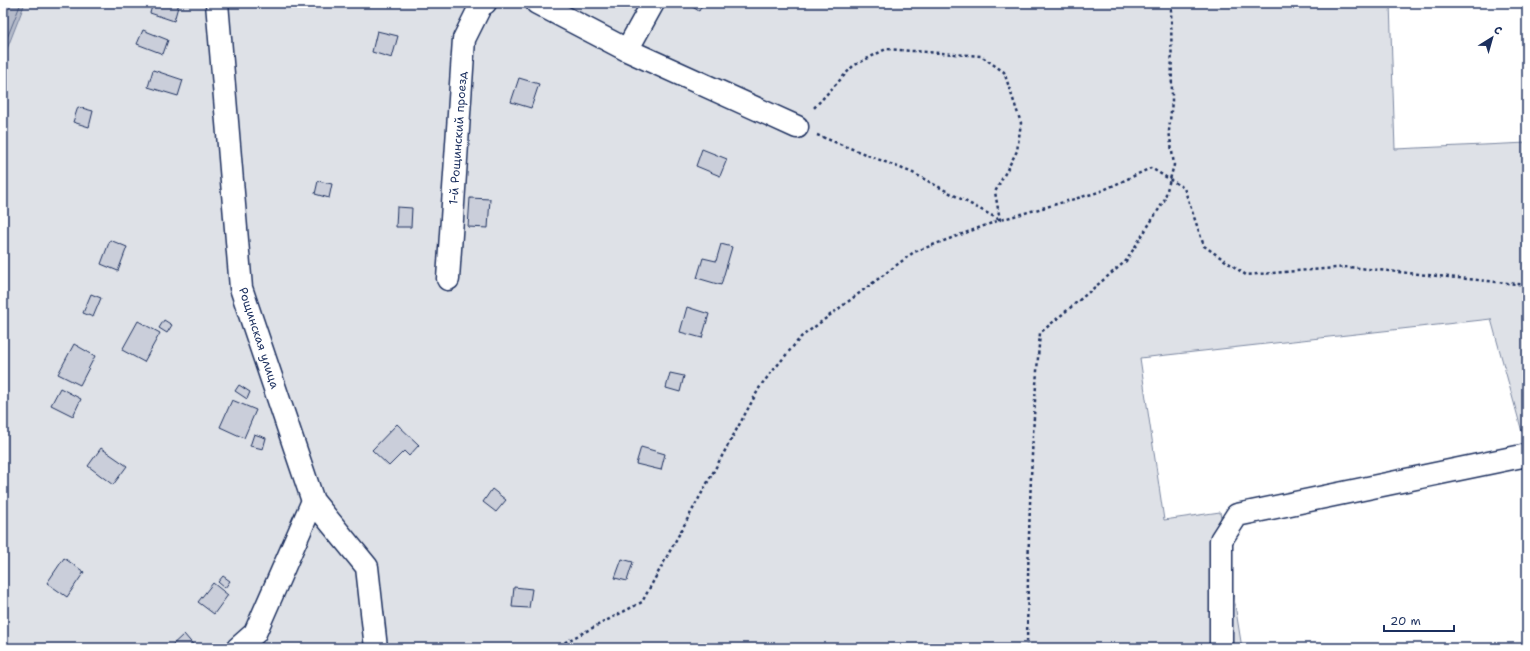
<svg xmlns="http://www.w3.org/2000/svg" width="1530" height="651" viewBox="0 0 1530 651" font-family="'Shantell Sans',sans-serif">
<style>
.green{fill:#dee1e7;stroke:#7c88a2}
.water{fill:#b5bbca;stroke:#77839f}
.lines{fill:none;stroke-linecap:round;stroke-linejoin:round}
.shore{stroke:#596789;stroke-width:1}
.building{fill:#caceda;stroke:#1b2f5e}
.minor-casing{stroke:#1b2f5e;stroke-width:25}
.path{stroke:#1b2f5e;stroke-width:2.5;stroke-dasharray:3 3;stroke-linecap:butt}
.minor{stroke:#fff;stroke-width:22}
.labels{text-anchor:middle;stroke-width:4;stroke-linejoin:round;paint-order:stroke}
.street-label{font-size:12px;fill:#1b2f5e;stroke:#fff}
</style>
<rect width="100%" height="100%" fill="#fff"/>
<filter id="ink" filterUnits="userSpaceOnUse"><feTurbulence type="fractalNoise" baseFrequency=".025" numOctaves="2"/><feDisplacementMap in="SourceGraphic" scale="8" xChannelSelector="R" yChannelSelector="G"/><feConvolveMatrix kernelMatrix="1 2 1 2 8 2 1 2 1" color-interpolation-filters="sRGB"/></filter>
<g filter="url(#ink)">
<path class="green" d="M3,3h1387l5,146 132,-6v288l-5,1 -31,-113 -351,39 24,162 56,-8 22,136h-1239z"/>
<path class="water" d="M3,3h22l-22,56z"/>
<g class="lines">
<path class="shore" d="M3,48l18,-45"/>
</g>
<path class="building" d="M153,3h26l-5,18 -24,-8z
M686,3h17l-4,8z
M143,30l25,10 -5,14 -26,-10z
M377,31l21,5 -6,22 -20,-6z
M153,70l30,10 -5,16 -30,-9z
M519,78l20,6 -8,24 -20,-6z
M78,107l15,4 -4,16 -16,-5z
M702,149l25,10 -7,17 -24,-10z
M318,181l14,3 -3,14 -14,-4z
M470,198l20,1 -2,29 -20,-1z
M397,207l15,1 -1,19h-15z
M110,240l17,7 -9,24 -17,-7z
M721,244l11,3 -11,38 -24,-7 6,-20 13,3z
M91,294l10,4 -8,19 -10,-4z
M687,307l22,7 -7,24 -22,-6z
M164,320l8,5 -5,8 -8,-5z
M138,321l22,12 -16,29 -22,-12z
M74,344l21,12 -15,29 -22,-11z
M670,373l14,3 -4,16 -14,-4z
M239,385l11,7 -3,7 -12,-8z
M60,388l21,11 -8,17 -22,-11z
M232,400l24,10 -12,28 -24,-11z
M397,424l22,21 -10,11 -5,-5 -15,15 -17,-16z
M254,434l12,4 -3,11 -13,-3z
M641,447l24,7 -4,16 -25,-6z
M101,448l26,18 -14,19 -25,-19z
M492,489l14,11 -10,12 -13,-10z
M64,558l20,14 -17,25 -20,-14z
M622,559l11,3 -6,19 -12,-3z
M223,576l7,5 -5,7 -7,-6z
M213,583l15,12 -14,19 -16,-12z
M514,587l18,2 -3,19 -17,-1z
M184,634l12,14h-27z"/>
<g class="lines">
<g class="minor-casing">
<path id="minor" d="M217,3l24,285 72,213 54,66 9,81
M537,3l90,47 170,77
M627,50l26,-47
M448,279l16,-240 18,-36h3
M238,648l17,-15 58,-132
M1221,648v-108l16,-25 290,-60"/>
</g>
<path class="path" d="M817,135l96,38 87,47 99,-28 52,-24 33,20 20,58 42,29 103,-8 178,18
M554,648l88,-46 119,-217 40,-48 113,-85 86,-32 -5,-28 22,-41 4,-28 -17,-51 -23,-16 -95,-7 -33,17 -41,44
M1027,648c1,-105 4,-210 13,-315l86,-72 38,-60 10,-36 -5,-34 3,-30 -1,-98"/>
<use href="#minor" class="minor"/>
</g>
</g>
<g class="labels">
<g class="street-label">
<text transform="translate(458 138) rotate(-86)" y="4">1-й Рощинский проезд</text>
<text transform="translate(259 338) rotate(72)" y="4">Рощинская улица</text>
</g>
</g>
<rect width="1530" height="651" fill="none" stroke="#fff" stroke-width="16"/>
<rect x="8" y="8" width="1514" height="635" fill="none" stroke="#1b2f5e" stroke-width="1.5" filter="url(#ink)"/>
<g transform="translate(1492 38) rotate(37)" stroke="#ffffff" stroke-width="3" paint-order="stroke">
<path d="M0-3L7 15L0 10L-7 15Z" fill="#1b2f5e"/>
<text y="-6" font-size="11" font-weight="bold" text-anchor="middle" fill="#1b2f5e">С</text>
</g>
<path d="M1384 625v6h70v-6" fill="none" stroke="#1b2f5e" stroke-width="2"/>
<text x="1390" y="625" font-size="12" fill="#1b2f5e" stroke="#ffffff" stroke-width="3" paint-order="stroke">20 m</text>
</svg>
